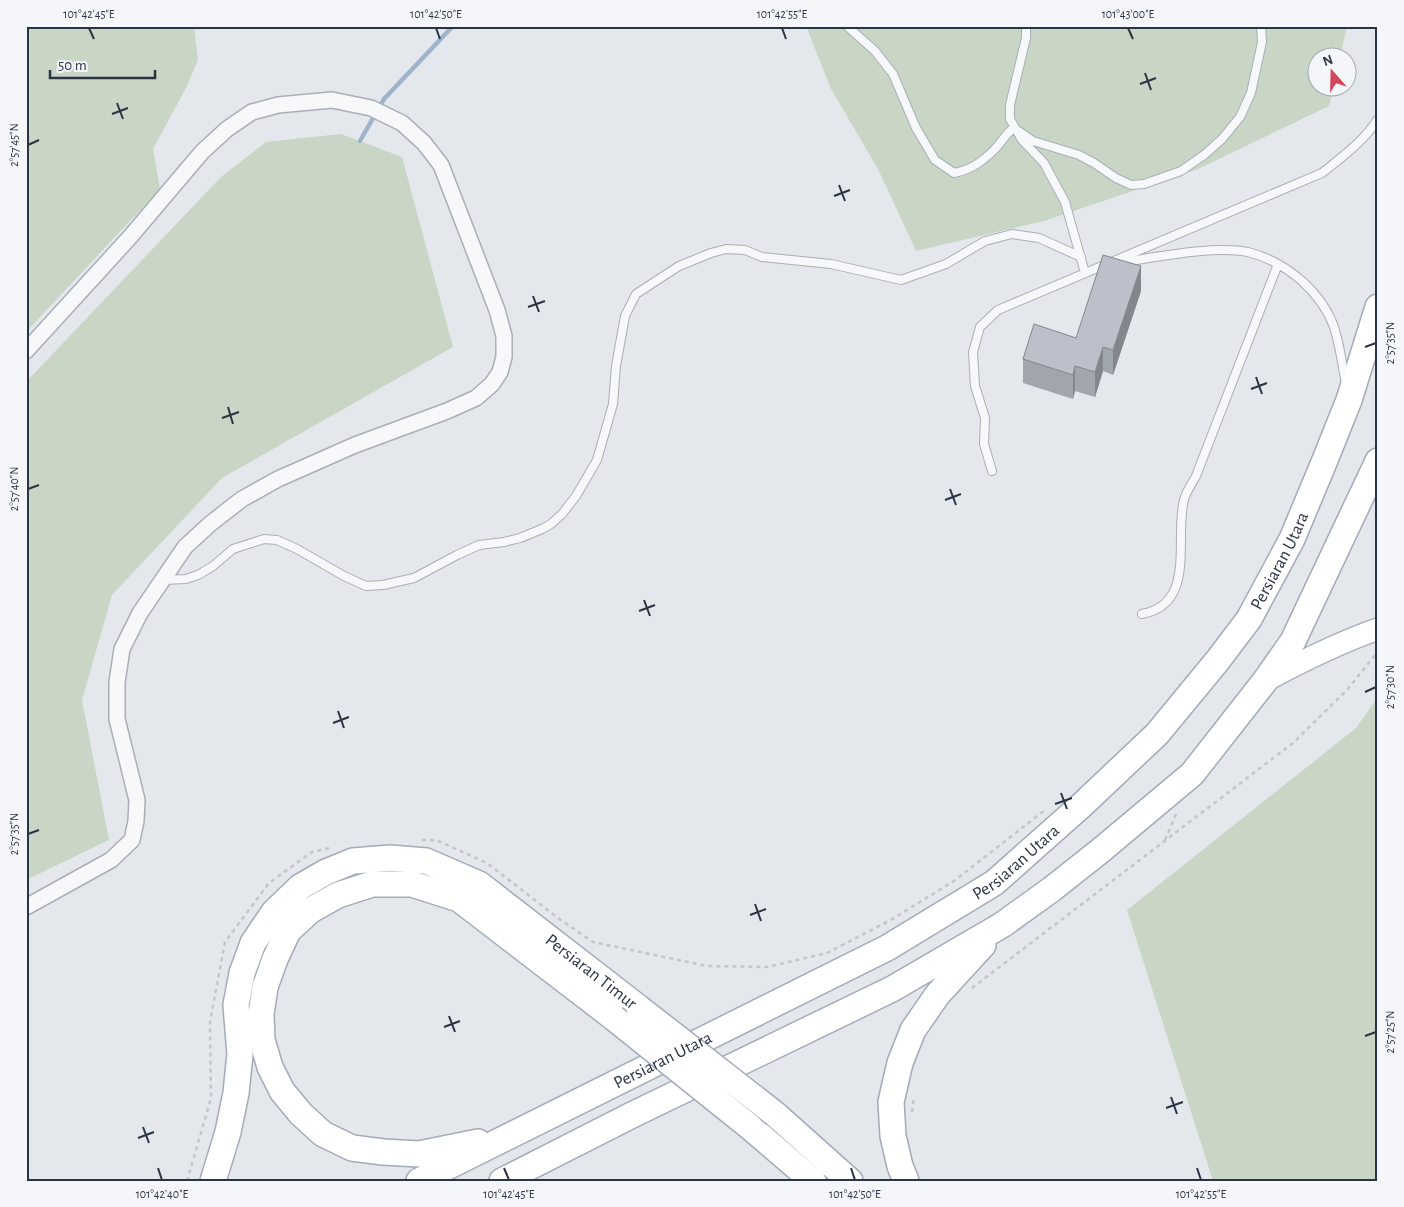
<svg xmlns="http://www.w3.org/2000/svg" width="1404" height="1207" viewBox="0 0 1404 1207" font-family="'Alegreya Sans',sans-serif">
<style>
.green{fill:#c9d6c5}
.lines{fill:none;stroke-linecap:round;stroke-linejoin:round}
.stream{stroke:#9fb4cc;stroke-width:4.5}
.lane-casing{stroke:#a9aeb7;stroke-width:10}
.street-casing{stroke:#a9aeb7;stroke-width:18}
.secondary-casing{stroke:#a9aeb7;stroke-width:24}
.primary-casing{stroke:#a3abb8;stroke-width:28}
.path{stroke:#c2c5cb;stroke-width:2.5;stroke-dasharray:4 4;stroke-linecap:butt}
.lane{stroke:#f7f8fa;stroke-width:8}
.street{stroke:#f7f8fa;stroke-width:15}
.secondary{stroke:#fff;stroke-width:21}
.primary{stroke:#fff;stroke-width:25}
.primary-bridge-casing{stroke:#a3abb8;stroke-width:28;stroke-linecap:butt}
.primary-bridge{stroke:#fff;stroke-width:25}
.wall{fill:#a1a5ae}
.shaded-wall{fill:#83868d}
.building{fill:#bbc0ca;stroke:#83868d}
.ticks{fill:none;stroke:#2b3445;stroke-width:2}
.labels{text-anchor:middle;stroke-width:4;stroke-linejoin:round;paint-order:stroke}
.street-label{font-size:18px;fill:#2b3445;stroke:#f4f6f9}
.neatline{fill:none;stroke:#2b3445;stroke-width:2}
.ticks-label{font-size:12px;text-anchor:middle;fill:#2b3445}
</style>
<rect width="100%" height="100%" fill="#e4e7ec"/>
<path class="green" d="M26,26h168l4,34 -12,28 -33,61 7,40 -134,143z
M806,26h541l-7,31 -24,1v30h18l-5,18 -131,63 -154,52 -128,30 -38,-82 -47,-80z
M341,134l61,23 51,190 -231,131 -110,117 -30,105 27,140 -83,40v-498l195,-205 45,-35z
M1378,697v484h-165l-86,-271 229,-182z"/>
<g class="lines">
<path class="stream" d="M360,141l24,-42 69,-73"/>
<g class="lane-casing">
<path id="lane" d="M847,26l28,25 18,23 23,54 19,32 19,13c17,-3 29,-12 41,-24 7,-7 11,-16 19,-21
M1026,26v12l-16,67v14l12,21 22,23 21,39 20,71
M1014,128l19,13 46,14 15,8 22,15 15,7 13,-1 37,-13 23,-16 18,-16 18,-22 11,-24 11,-51 -1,-16
M1116,263c38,-5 96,-18 132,-11 20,5 39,16 54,29 13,12 26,29 32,46 6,18 8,38 12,56
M992,471l-8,-27 1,-26 -10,-32 -2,-34 7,-25 18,-17 324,-137c20,-16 42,-32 56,-54
M163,580l23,-1 12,-4 15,-9 20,-17 31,-10 13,1 20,9 47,27 22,10 17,-1 31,-7 43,-23 22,-10 25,-3 16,-4 22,-9 9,-5 11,-10 14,-18 21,-36 16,-56 3,-38 9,-50 11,-22 43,-28 32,-13 15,-4 19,1 17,7 69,7 70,16 45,-16 39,-23 27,-7 27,4 42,19
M1142,614c55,-10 32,-76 42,-114 2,-9 8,-16 12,-24l82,-212"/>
</g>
<g class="street-casing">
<path id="street" d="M26,351l104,-114 72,-85 25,-23 25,-17 26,-7 54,-5 39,8 31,15 22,20 17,22 56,145 7,26v21l-4,15 -8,12 -16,14 -29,13 -92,34 -77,34 -36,20 -32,25 -25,23 -45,66 -18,36 -5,33v37l20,81 -1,21 -4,19 -21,20 -85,47"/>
</g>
<g class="secondary-casing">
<path id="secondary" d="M1265,681c37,-20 73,-38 113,-52"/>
</g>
<g class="primary-casing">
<g id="primary">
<path d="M775,1114l75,67"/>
<path d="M750,1127l63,54"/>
<path d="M478,1142l-59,12 -36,-2 -31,-4 -29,-14 -22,-20 -19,-23 -12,-24 -8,-27 -1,-26 4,-27 10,-28 13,-28 23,-21 27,-15 34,-11h40l47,15 155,119"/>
<path id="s1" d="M213,1181l15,-49 8,-39 4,-39 -4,-49 6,-32 11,-30 21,-31 26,-25 26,-15 27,-11 37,-3 36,3 53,23 160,124"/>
<path id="s2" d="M419,1181l468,-233 107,-65 89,-79 74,-70 61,-74 31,-41 43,-80 33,-79 24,-60 29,-93"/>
<path d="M502,1181l130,-66 260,-126 110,-64 50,-36 48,-38 92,-77 73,-93 28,-40 85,-180"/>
<path d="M906,1181l-6,-15 -7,-30 -2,-34 9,-39 13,-33 25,-36 45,-49"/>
</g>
</g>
<path class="path" d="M422,840h14l51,23 71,55 35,24 114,24 60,1 60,-14 62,-32 65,-40 91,-71
M1165,840l12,-28
M972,988l321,-245 53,-52 30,-37
M912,1112l2,-16
M187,1181l24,-83 -1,-76 15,-80 44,-59 43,-31 18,-4"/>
<use href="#lane" class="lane"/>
<use href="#street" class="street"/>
<use href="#secondary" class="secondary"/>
<use href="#primary" class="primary"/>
<g class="primary-bridge-casing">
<path id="primary-bridge" d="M639,1008l136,106
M614,1018l136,109"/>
</g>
<use href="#primary-bridge" class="primary-bridge"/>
</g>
<path class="wall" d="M1141,291l-28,84 -10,-4 -8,26 -20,-6 -2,8 -50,-16v-24l53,-21z"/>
<path class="shaded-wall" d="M1141,266v25l-28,84v-25z
M1103,347v24l-8,26v-25z
M1075,366v25l-2,8v-24z"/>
<path class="building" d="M1103,255l38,11 -28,84 -10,-3 -8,25 -20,-6 -2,9 -50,-16 11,-35 42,14z"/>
<path class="ticks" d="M89,28l5,11M436,28l4,11M782,28l4,11M1128,28l5,11M1145,73l6,17M1140,84l16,-6M117,103l6,16M112,114l16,-6M28,145l11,-5M839,185l6,16M834,196l16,-6M533,296l6,16M528,307l17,-6M1365,347l11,-4M1256,377l6,17M1251,389l16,-6M228,407l5,17M222,418l17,-6M28,489l11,-4M950,489l6,16M945,500l16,-6M644,600l6,16M639,611l16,-6M1365,692l11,-5M338,711l6,17M333,723l16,-6M1061,793l6,16M1055,804l17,-6M28,834l11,-4M755,904l6,17M750,915l16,-6M449,1016l6,16M444,1027l16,-6M1365,1036l11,-4M1171,1097l6,17M1166,1108l17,-6M143,1127l6,16M138,1138l16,-6M158,1168l4,12M504,1168l5,12M851,1168l4,12M1197,1168l4,12"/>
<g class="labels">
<g class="street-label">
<text dy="6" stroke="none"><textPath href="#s2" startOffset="1082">Persiaran Utara</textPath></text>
<text dy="6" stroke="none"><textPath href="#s2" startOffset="678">Persiaran Utara</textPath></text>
<text dy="6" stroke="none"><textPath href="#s1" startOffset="650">Persiaran Timur</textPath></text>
<text dy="6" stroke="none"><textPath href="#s2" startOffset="272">Persiaran Utara</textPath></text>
</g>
</g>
<rect width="1404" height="1207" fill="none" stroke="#f4f6f9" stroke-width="55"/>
<g transform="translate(1332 72) rotate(340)"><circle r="24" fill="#f4f6f9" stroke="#a4a8b1"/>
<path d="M0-4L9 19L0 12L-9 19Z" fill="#d1495b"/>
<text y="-8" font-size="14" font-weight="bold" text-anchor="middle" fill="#2b3445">N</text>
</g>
<path d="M50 70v8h105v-8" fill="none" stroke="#2b3445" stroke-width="2.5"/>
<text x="58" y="70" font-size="15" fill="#2b3445" stroke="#f4f6f9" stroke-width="4" paint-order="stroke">50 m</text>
<rect x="28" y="28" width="1348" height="1152" class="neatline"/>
<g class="ticks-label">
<text x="89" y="18">101°42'45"E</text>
<text x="436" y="18">101°42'50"E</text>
<text x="782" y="18">101°42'55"E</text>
<text x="1128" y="18">101°43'00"E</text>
<text transform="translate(14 145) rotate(-90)" y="4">2°57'45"N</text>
<text transform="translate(1390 343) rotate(-90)" y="4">2°57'35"N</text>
<text transform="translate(14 489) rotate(-90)" y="4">2°57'40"N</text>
<text transform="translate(1390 687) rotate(-90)" y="4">2°57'30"N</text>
<text transform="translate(14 834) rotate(-90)" y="4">2°57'35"N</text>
<text transform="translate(1390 1032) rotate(-90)" y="4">2°57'25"N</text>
<text x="162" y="1198">101°42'40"E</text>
<text x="509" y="1198">101°42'45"E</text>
<text x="855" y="1198">101°42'50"E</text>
<text x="1201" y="1198">101°42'55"E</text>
</g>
</svg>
